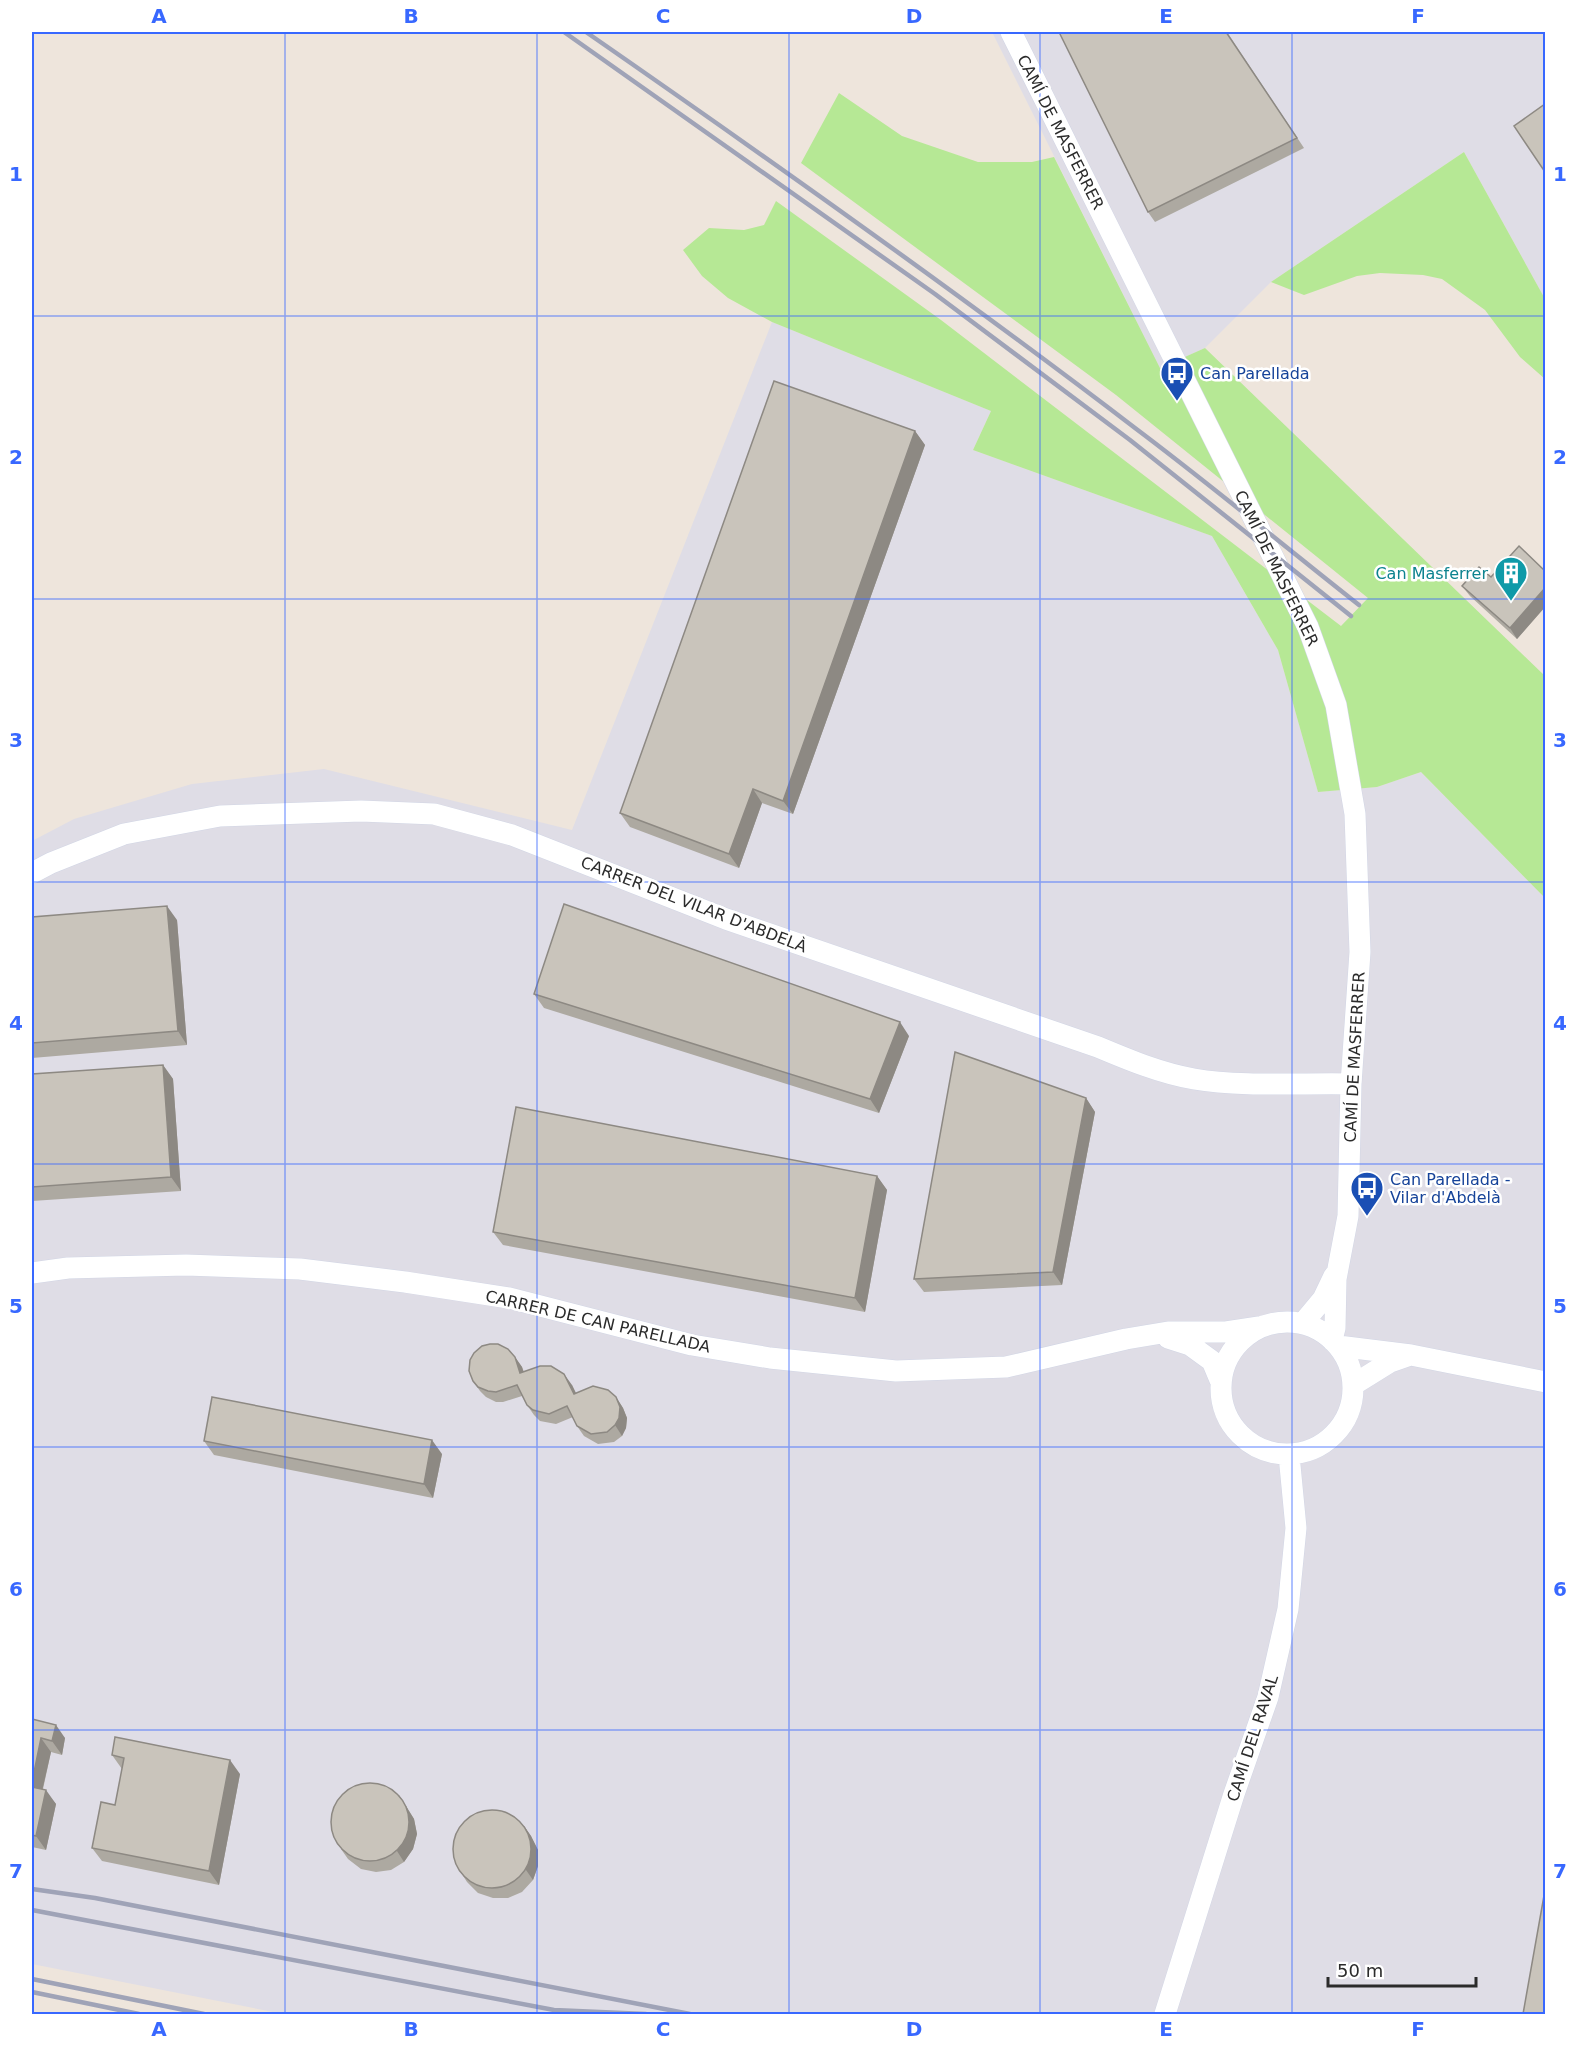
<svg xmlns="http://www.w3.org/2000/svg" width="1577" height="2046" viewBox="0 0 1577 2046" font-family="'DejaVu Sans',sans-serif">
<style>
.industrial{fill:#dfdde6}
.green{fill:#b6e895}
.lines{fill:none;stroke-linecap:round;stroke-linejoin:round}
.minor-casing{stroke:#d2d6e5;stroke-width:22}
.minor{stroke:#fff;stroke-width:21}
.rail{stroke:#9fa3b7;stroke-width:4.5}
.wall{fill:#ada9a1}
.shaded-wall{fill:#8d8983}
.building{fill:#c9c4bb;stroke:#8d8983;stroke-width:1.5}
.grid{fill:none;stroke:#3868ff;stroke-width:1.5;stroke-opacity:0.55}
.labels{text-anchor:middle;stroke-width:5;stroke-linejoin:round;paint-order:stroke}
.street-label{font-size:16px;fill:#2b2b2b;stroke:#fff}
.transit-label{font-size:16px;fill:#164399;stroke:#fff;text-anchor:start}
.culture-label{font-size:16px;fill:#0d838f;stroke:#fff;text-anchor:end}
.neatline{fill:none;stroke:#3868ff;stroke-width:2}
.grid-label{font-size:20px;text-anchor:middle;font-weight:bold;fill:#3868ff}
</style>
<rect width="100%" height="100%" fill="#eee5dc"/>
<path class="industrial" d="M992,32h553v267l-81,-147 -193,130 -66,66 -45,20z
M772,322l219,89 -18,39 239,86 66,114 40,142 59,-5 44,-15 124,126v1116h-1262l-251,-50v-1123l42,-22 118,-35 132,-15 248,61z"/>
<path class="green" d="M839,93l63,43 76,26h54l22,-5 106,211 45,-20 340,328v222l-124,-126 -44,15 -59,5 -40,-142 -66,-114 -239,-86 18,-39 -219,-89 -44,-24 -26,-22 -19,-26 26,-22 35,2 20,-5 12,-24 165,119 400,306 27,-28 -252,-203 -315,-232z
M1464,152l81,147v80l-25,-22 -35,-47 -43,-31 -19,-4 -43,-2 -23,3 -53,19 -33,-13z"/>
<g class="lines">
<g class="minor-casing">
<path id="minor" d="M1011,32l297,595 28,78 19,109 5,138 -9,132 -3,132 -12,63 -1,49 -3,12
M32,873l19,-10 73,-29 96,-18 141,-5 73,3 78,21 214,84 372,128c31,13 62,26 96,32 47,8 108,4 157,5
M32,1273l36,-5 118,-3 114,4 105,13 104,16 183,47 78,13 126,13 110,-4 120,-28 42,-7h58l33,-5
M1221 1388a66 66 0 1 1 132 0a66 66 0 1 1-132 0Z
M1303,1323l20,-24 11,-23
M1168,1338l22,7 22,16 8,19
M1338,1346l73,9 135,27
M1353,1385l37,-23 20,-7
M1165,2014l69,-220 34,-97 20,-88 8,-81 -7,-73"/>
</g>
<use href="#minor" class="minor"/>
<path class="rail" d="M564,32l371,262 195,146 221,176
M586,32c186,129 370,259 549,396 76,57 149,118 224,177
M32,1889l63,9 595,116
M32,1910l522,100 92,4
M32,1979l172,35
M32,1992l107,22"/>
</g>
<path class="wall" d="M1227,32l77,116 -149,74 -7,-10z
M915,431l10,14 -132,369 -31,-11 -23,65 -109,-41 -10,-14z
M1545,571v36l-28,32 -47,-43 -8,-10z
M32,917l145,3 10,125 -155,13z
M534,994l375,42 -30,77 -335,-105z
M163,1065l10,14 8,112 -149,10v-127z
M1086,1098l9,14 -33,173 -138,7 -10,-13z
M877,1176l10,14 -22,122 -362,-67 -10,-13z
M515,1357l7,10 2,5 48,13 4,8 40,4 7,11 4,10 -1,10 -4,8 -8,6 -16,2 -14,-8 -7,-10 -4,-9 -17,7 -16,-3 -6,-6 -7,-10 -5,-9 -19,6h-7l-10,-5 -6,-6 -7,-10z
M204,1441l238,13 -9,44 -219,-43z
M32,1719l33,19 -3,17 -11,-3 -8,37 13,15 -10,46 -14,-3z
M112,1755l128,19 -21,111 -117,-24 -10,-13 23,-43 7,-36z
M406,1806l8,13 3,15 -4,15 -9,13 -13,8 -15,2 -15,-3 -13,-10 -7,-10z
M524,1826l7,10 7,14v16l-5,14 -11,12 -14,6h-15l-15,-5 -11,-11 -7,-11z"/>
<path class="shaded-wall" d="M915,431l10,14 -132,369 -10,-13z
M1545,588v19l-28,32 -7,-11z
M753,789l9,14 -23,65 -10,-14z
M167,906l10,14 10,125 -9,-14z
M900,1022l9,14 -30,77 -9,-14z
M163,1065l10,14 8,112 -10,-14z
M1086,1098l9,14 -33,173 -9,-13z
M877,1176l10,14 -22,122 -10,-14z
M515,1357l7,10 5,17 -7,-11z
M564,1374l8,11 9,19 -7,-10z
M616,1397l7,11 4,10 -1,10 -4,8 -7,-11z
M432,1440l10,14 -9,44 -9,-14z
M56,1725l9,13 -3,17 -10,-14z
M41,1738l10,14 -11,48 -8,-12v-6z
M230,1760l10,14 -21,111 -10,-14z
M46,1790l10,14 -10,46 -10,-14z
M399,1795l15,24 3,15 -4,15 -9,13 -7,-11z
M524,1826l7,10 7,14v16l-5,14 -7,-10z"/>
<path class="building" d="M1059,32h167l71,106 -149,74z
M1545,104v68l-31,-46z
M774,381l141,50 -132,370 -30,-12 -24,65 -109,-41z
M1519,546l26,25v17l-35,40 -48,-42 17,-19 12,10z
M564,904l336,118 -30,77 -336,-105z
M167,906l11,125 -146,12v-126z
M955,1052l131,46 -33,174 -139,7z
M163,1065l8,112 -139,10v-113z
M516,1107l361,69 -22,122 -362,-66z
M490,1344h8l10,5 7,8 5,16 20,-7h11l13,8 10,20 19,-8 15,4 8,7 4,10 -1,11 -4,7 -8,7 -16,2 -14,-8 -10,-20 -18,8 -16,-4 -6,-5 -10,-20 -21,7 -8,-1 -10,-4 -5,-6 -4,-10 1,-11 4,-7 8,-7z
M212,1397l220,43 -8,44 -220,-43z
M32,1719l24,6 -4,16 -11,-3 -9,44z
M115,1737l115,23 -21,111 -117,-23 9,-46 14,3 9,-47 -12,-3z
M331 1822a39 39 0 1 1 78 0a39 39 0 1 1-78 0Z
M32,1787l14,3 -10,46 -4,-1z
M453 1849a39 39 0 1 1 78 0a39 39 0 1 1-78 0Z
M1545,1890v124h-22z"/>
<path class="grid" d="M285,32v1982M537,32v1982M789,32v1982M1040,32v1982M1292,32v1982M32,316h1514M32,599h1514M32,882h1514M32,1164h1514M32,1447h1514M32,1730h1514"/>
<defs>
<g id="bus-pin" transform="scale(1.725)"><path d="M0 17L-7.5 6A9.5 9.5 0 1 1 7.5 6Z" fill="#1a4fb4" stroke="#fff"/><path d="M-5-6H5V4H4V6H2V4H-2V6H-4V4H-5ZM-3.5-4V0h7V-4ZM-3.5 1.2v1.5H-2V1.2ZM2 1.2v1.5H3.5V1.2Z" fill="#fff"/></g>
<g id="building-pin" transform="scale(1.725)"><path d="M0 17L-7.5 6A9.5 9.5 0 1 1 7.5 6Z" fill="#0f9aa8" stroke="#fff"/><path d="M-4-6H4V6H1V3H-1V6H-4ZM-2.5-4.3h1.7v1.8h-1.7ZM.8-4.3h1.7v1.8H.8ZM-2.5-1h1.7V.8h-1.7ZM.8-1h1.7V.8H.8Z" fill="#fff"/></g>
</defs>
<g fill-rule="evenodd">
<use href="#bus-pin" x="1177" y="373"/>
<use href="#building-pin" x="1511" y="573"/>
<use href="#bus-pin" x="1367" y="1188"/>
</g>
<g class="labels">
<g class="street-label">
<text transform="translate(1061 132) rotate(63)" y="6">CAMÍ DE MASFERRER</text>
<text transform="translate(1277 568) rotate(64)" y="6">CAMÍ DE MASFERRER</text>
<text transform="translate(694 904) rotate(21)" y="6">CARRER DEL VILAR D'ABDELÀ</text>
<text transform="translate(1354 1057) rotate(-87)" y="6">CAMÍ DE MASFERRER</text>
<text transform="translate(598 1321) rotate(13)" y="6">CARRER DE CAN PARELLADA</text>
<text transform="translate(1252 1738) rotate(-72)" y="6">CAMÍ DEL RAVAL</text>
</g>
<g class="transit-label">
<text x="1200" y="379">Can Parellada</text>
<text x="1390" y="1185">Can Parellada -<tspan x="1390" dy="18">Vilar d'Abdelà</tspan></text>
</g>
<g class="culture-label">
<text x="1488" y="579">Can Masferrer</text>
</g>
</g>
<rect width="1577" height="2046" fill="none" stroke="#ffffff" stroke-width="66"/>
<path d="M1328 1977v9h148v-9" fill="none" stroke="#2b2b2b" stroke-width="3"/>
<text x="1337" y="1977" font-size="18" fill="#2b2b2b" stroke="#ffffff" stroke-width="4.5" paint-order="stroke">50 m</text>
<rect x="33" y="33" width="1511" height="1980" class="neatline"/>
<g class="grid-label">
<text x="159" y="23">A</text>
<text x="411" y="23">B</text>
<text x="663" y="23">C</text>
<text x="914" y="23">D</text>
<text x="1166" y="23">E</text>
<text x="1418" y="23">F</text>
<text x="16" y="181">1</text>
<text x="1560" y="181">1</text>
<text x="16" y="464">2</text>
<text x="1560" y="464">2</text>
<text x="16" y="747">3</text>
<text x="1560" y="747">3</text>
<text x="16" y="1030">4</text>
<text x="1560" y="1030">4</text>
<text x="16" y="1313">5</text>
<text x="1560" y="1313">5</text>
<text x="16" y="1596">6</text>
<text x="1560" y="1596">6</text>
<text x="16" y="1878">7</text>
<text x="1560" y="1878">7</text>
<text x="159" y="2036">A</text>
<text x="411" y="2036">B</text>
<text x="663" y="2036">C</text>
<text x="914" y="2036">D</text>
<text x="1166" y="2036">E</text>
<text x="1418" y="2036">F</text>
</g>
</svg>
